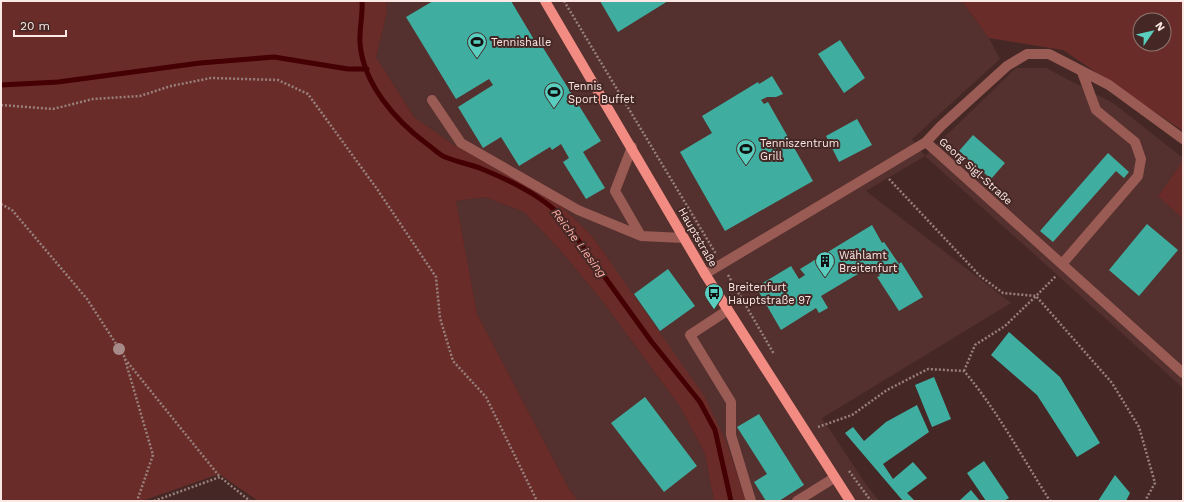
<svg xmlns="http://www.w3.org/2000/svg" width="1184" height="502" viewBox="0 0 1184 502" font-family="'Work Sans',sans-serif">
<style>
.built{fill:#54312e}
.green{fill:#6a2c29;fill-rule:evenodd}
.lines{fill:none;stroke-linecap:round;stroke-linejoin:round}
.stream{stroke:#440002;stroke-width:5}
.building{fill:#3faea0}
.path{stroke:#98807d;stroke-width:2.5;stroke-dasharray:2 2;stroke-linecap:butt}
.minor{stroke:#9a5b55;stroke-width:10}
.major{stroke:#f28b82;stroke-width:10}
.tree{fill:#a78b88}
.labels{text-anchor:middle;stroke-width:4;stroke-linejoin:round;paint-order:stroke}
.poi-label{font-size:11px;fill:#fce9e6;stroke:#452825;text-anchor:start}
.street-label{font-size:11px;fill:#fce9e6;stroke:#452825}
.water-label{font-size:12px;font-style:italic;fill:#faaba3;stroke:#452825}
</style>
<rect width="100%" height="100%" fill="#452825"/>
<path class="built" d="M386,1h576l27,37 11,21 -88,80 13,17 91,-88h30l67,35 70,55v3l-25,35 25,23v169l-258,-232 -59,35 145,112 -189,115 43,65 14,18h-133l-19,-57 -62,-103 -73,-105 -39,-38 -41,-20 -61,-35 -37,-26 -38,-60 11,-45z
M485,197l39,15 37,39 43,52 77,105 24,46 9,47h-136l-9,-12 -92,-175 -21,-113z"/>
<path class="green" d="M1,1h385l1,11 -11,45 38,60 37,26 61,35 41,20 39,38 113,161 22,47 19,57h-32l-9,-47 -24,-46 -77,-105 -43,-52 -37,-39 -39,-15 -29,4 21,113 92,175 9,12h-320l-39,-27 -77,27h-141z
M962,1h221v130l-120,-81 -74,-12zM1140,20h24v24h-24z
M1183,161v58l-25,-23z"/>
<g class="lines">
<path class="stream" d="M362,1c1,14 -3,29 -2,42 3,41 36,78 67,101 6,4 11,10 18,13 12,5 25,7 37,12 27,11 57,25 78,46l91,126 49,61 15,28 16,71
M1,85l57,-3 142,-19 74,-6 74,12h19"/>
</g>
<path class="building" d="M433,1h78l28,47 3,-2 59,95 -18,11 22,36 -19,11 -23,-37 6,-4 -8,-14 -9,6 -2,-3 -31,19 -18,-29 -18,11 -25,-41 35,-22 -4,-6 -33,20 -50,-82z
M600,1h68l-50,31z
M840,40l25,38 -21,15 -26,-39z
M772,76l11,18 -7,3h-9l-6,3 3,4 4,-2 45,79 -88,50 -45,-79 32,-19 -10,-17 56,-34 1,2z
M857,119l15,26 -33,17 -13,-26z
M973,135l32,28 -14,16 -32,-28z
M1108,153l21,19 -5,6 -8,-7 -63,71 -13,-11z
M1147,224l31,26 -39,46 -30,-26z
M872,225l10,18 2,-1 15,22 2,-2 22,35 -24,14 -22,-34 3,-1 -7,-11 -52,31 7,12 -9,5 -3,-5 -35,22 -25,-43 35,-21 8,13 6,-4 -5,-6z
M668,269l27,37 -35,25 -26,-37z
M1009,332l51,45 40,66 -23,14 -40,-62 -46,-40z
M934,377l17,42 -19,8 -17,-42z
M645,397l52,69 -33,26 -53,-69z
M917,405l12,27 -46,32 10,15 20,-17 14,16 -20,15 8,8h-12l-58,-68 8,-6 11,14 22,-19z
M759,414l45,71 -25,16h-13l-12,-19 13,-8 -30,-47z
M984,461l25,37 -5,3h-18l-19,-28z
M1115,475l15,18 -4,8h-28z
M971,490l9,11h-21z"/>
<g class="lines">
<path class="path" d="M564,1l152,253
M1,105l52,4 40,-10 47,-3 31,-10 40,-8 67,2 30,14 69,95 59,88 4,41 13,43 33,36 51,104
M889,179l91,97 23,17 33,3 20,-20
M1,204l11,6 75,89 37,57 29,99 -16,46
M728,275l46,79
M125,359l95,118
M964,371l11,-26 30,-19 31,-30 76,87 27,44 16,56 -10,18
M818,427l34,-12 35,-25 41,-21 36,2c33,39 58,86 86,130
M849,471l22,30
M154,501l66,-24 30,24"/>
<path class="minor" d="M432,100l29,43 117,67 63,26
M926,142l257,231
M632,147l-17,44 26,45 43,2
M1062,264l76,-88 3,-17 -6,-17 -39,-32 -14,-38
M705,274l221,-132 15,-16 66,-60 20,-12h22l60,31 74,54
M728,310l-38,25 41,67v33l20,66
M797,501l37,-23"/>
<path class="major" d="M545,1l160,273 145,227"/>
</g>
<circle class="tree" cx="119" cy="349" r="6"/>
<defs>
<g id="stadium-pin" transform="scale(1)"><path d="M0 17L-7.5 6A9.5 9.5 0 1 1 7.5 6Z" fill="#59cebe" stroke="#452825"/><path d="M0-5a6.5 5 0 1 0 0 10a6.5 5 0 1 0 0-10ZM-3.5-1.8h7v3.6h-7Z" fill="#111"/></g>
<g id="building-pin" transform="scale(1)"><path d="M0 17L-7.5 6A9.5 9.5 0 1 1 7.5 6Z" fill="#59cebe" stroke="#452825"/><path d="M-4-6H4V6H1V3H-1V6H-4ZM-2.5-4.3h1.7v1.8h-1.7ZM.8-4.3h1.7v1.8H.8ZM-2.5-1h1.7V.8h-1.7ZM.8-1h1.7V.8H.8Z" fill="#111"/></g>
<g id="bus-pin" transform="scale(1)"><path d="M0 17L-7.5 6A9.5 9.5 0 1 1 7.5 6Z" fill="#59cebe" stroke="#452825"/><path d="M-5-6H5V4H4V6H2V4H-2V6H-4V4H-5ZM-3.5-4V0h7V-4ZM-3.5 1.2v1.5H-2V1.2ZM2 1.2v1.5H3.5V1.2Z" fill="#111"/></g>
</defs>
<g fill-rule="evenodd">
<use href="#stadium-pin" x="477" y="42"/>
<use href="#stadium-pin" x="554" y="92"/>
<use href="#stadium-pin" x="746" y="149"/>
<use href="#building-pin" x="825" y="261"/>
<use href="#bus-pin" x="714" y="293"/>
</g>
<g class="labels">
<g class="poi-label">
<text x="491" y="46">Tennishalle</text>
<text x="568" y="90">Tennis<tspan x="568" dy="13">Sport Buffet</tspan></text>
<text x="760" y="147">Tenniszentrum<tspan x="760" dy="13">Grill</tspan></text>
<text x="839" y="259">Wählamt<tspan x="839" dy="13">Breitenfurt</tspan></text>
<text x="728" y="291">Breitenfurt<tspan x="728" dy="13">Hauptstraße 97</tspan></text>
</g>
<g class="street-label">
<text transform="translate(976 171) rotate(42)" y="4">Georg Sigl-Straße</text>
<text transform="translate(698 237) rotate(60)" y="4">Hauptstraße</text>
</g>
<g class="water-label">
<text transform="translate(579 243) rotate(53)" y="4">Reiche Liesing</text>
</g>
</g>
<rect width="1184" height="502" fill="none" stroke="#fce9e6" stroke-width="4"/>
<g transform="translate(1152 32) rotate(56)"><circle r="19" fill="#452825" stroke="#8e7572"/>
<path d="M0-3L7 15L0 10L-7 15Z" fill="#59cebe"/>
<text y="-6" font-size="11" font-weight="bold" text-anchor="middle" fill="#fce9e6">N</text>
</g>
<path d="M14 30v6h52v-6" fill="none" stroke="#fce9e6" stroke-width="2"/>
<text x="20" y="30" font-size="12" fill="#fce9e6" stroke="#452825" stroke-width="3" paint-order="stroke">20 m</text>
</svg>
